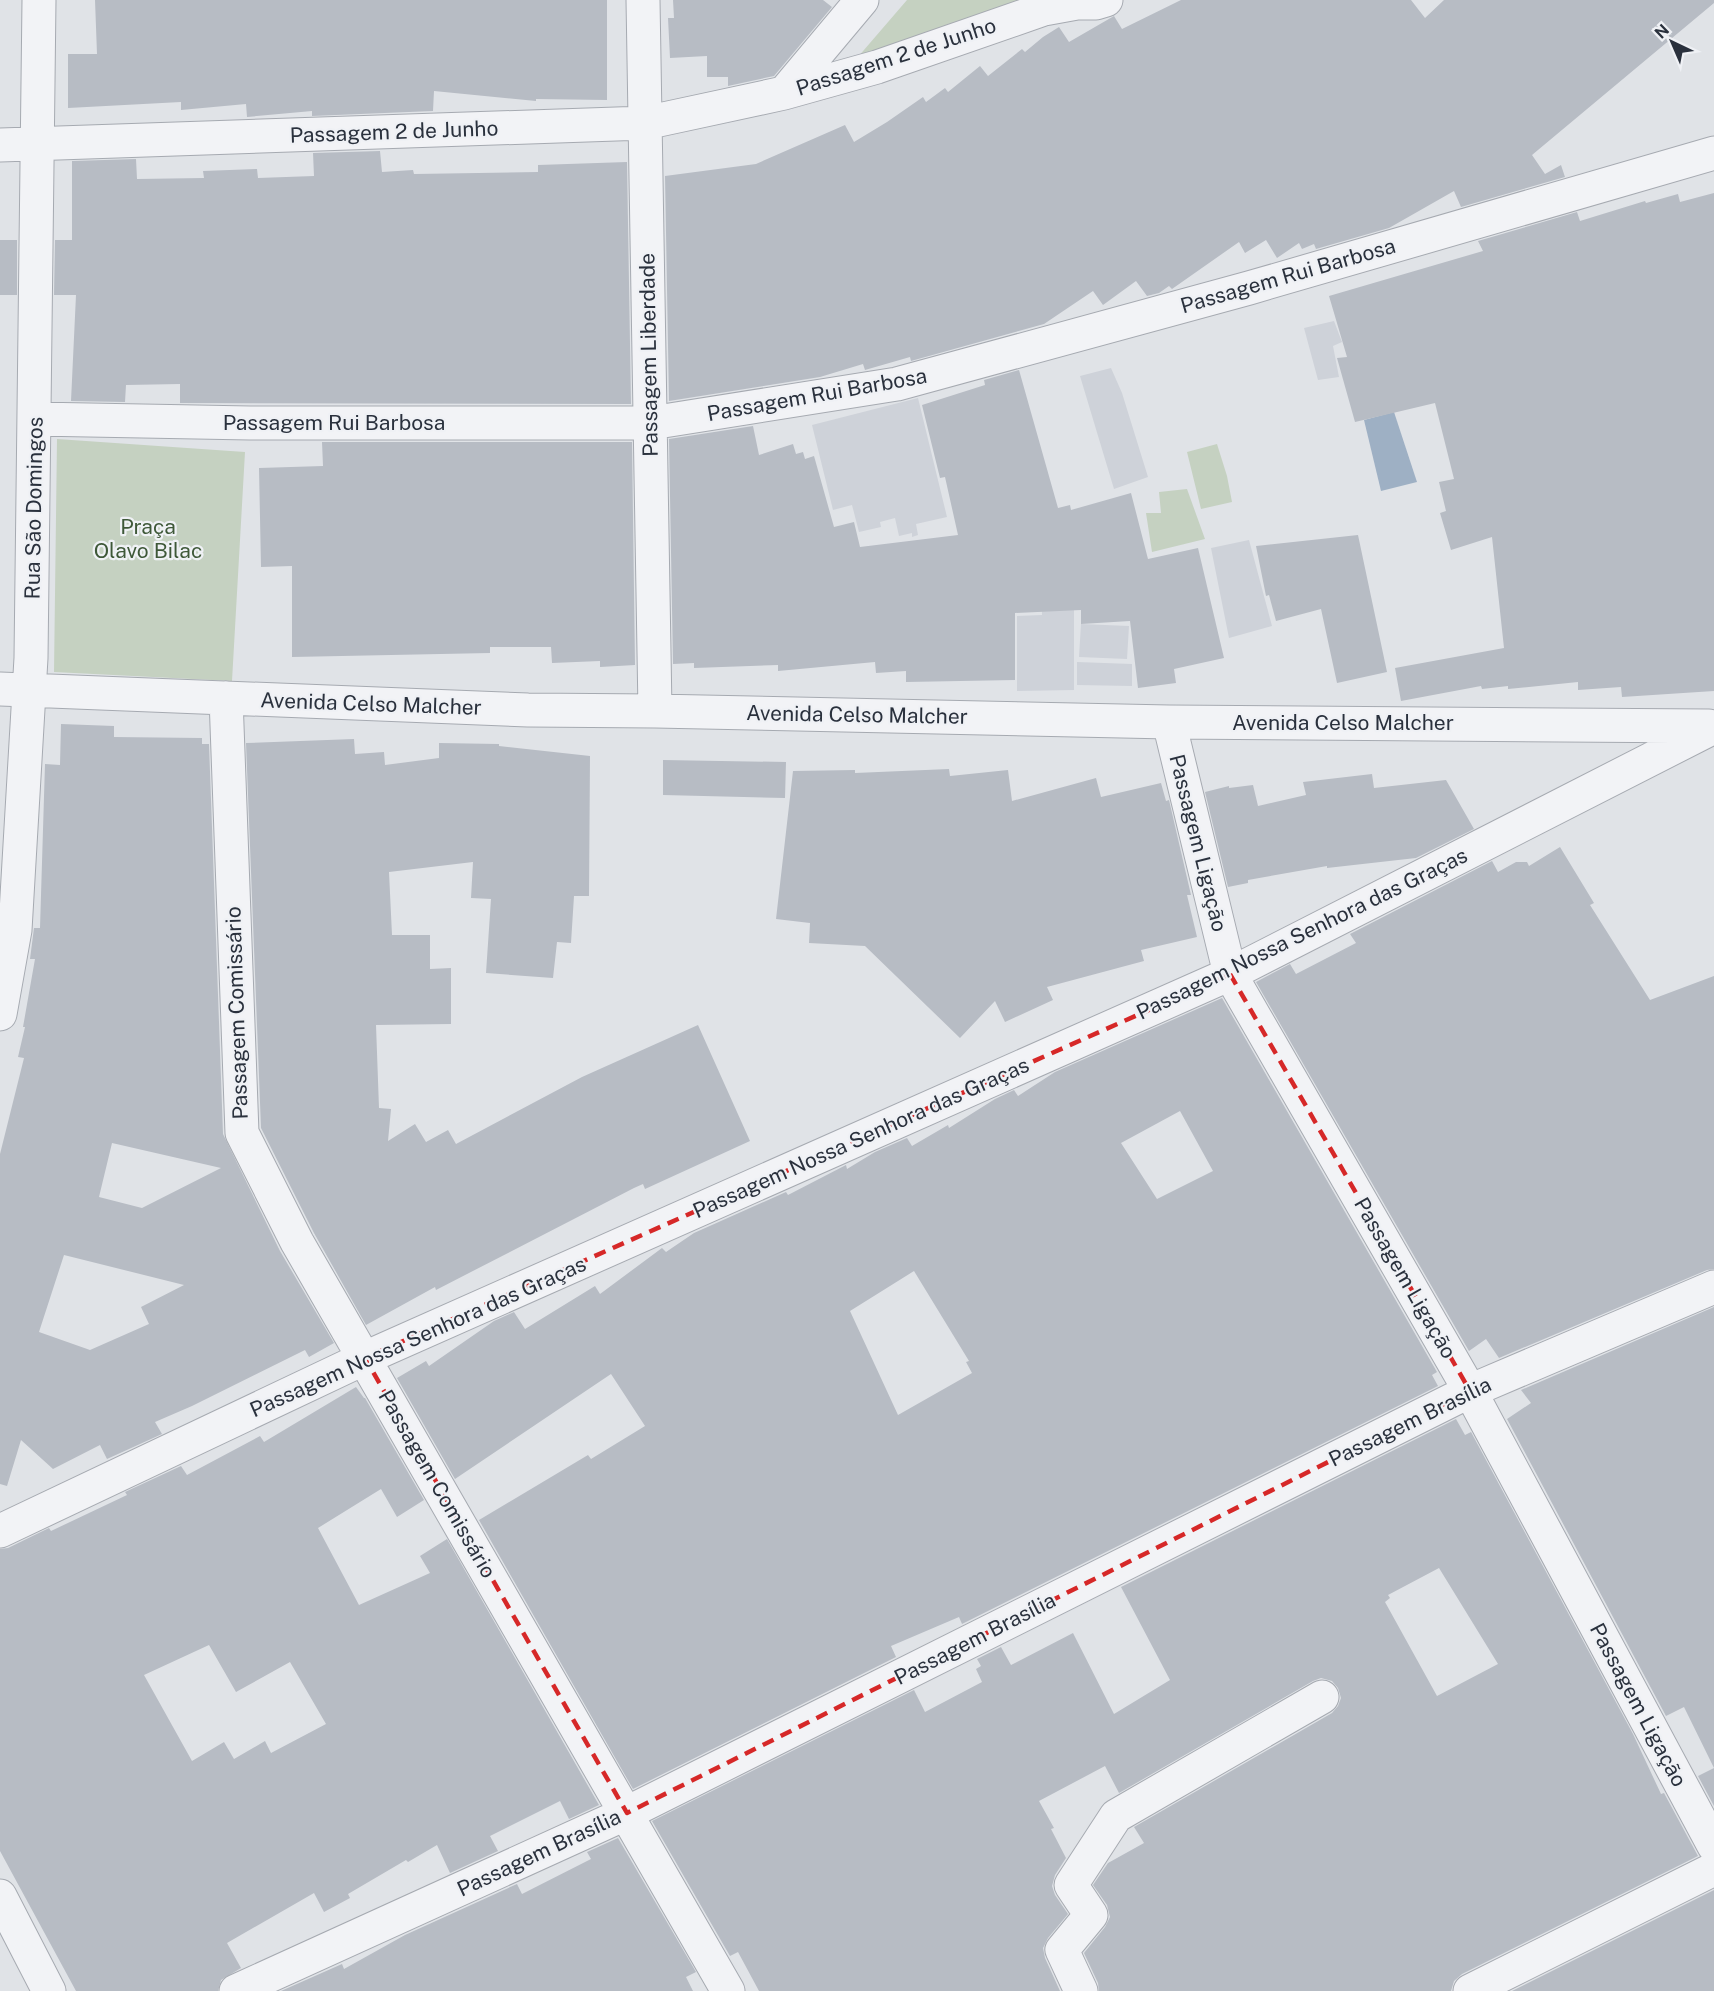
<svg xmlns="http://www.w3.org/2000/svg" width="1714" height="1991" viewBox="0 0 1714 1991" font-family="'Public Sans',sans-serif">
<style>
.built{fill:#ced2d9}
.green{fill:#c5d1c1}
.water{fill:#9eb0c4}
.building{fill:#b7bcc4;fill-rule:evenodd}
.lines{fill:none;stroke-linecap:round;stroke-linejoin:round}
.minor-casing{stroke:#a6aab1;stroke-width:35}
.minor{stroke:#f2f3f6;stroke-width:33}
.marked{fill:none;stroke:#d62828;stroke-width:4.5;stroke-dasharray:12 8;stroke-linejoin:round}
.labels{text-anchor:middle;stroke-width:4.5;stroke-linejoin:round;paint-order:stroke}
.street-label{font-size:21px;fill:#2a313d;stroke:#eff1f5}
.park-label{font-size:21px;fill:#3e5838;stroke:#eff1f5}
</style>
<rect width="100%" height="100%" fill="#e0e3e7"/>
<path class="built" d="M1334,321l8,21 -9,4 6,31 -21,3 -14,-52z
M1111,368l11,25 26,84 -34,12 -34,-113z
M918,398l29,119 -31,7 2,11 -6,2v-4l-13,3 -4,-18 -15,4 1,5 -22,5 -7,-27 -19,5 -21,-85z
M1249,540l23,86 -43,12 -18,-90z
M1041,553l33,1v136l-57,1v-75l25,-1z
M1081,624l48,2 -2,33 -48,-2z
M1077,662l55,2v22l-55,-1z"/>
<path class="green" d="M907,0h122l-178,65z
M57,439l188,13 -13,229 -178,-9z
M1217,444l10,32 5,26 -31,7 -14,-57z
M1187,489l18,50 -53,13 -6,-39h15l-2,-21z"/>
<path class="water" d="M1394,412l23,70 -36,9 -17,-71z"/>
<path class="building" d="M95,0h512v100l-71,-1v2l-102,-10 -1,20 -121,5v-5l-65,6 -1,-13 -65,6v-8l-113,6v-54h29z
M673,0h150l9,7 -58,69 -46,10v-9h-21v-21l-37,2 -2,-40h6z
M1181,0h230l14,18 19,-18h270v3l-182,152 13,19 16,-9 4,12 -104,30 -7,-16 -65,37 -73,21 -2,-5 -12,5 -3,-6 -22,15 -11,-18 -21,13 -6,-11 -67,47 -3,-3 -10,7 -12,3 -11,-15 -33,24 -10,-14 -49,33 -133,37 -1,-4 -45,13 -2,-6 -43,13 -151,24 -4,-225 91,-12 89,-39 9,17 33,-20 36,-25 3,5 19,-14 3,4 32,-26 8,10 34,-27 3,3 18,-15 16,-10 10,15 45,-26 8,13z
M380,151l2,21 31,-2 1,4 124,-2v-7l89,-3 4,242 -451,-1v-19l-54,1 -1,17 -54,-1 5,-106h-22l1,-55h17v-79l64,-2 1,20 67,-1 -1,-7 54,-2 1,9 56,-2 -1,-23z
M1714,193v498l-92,6 -1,-10 -43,3v-8l-70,7v-3l-26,3 -1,-3 -80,15 -6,-33 109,-20 -12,-111 -41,13 -11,-37 6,-2 -7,-29 15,-3 -19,-76 -80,19 -18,-64 10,-1 -18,-61 154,-45 -5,-10 99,-29 3,9 65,-20 1,2 32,-9 2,8z
M0,240h17v55h-17z
M1019,370l39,138 12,-3 1,5 60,-17 17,66 50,-11 26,110 -50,11 2,14 -38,5 -8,-67 -49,3v-14l-66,3v67l-109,2v-11l-30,2 -1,-11 -97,9v-6l-84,3v-5l-21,1 -4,-225 84,-13 6,29 34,-11 3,10 7,-2 2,7 9,-3 20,71 20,-5 6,25 98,-12 -13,-58 -5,1 -18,-73 63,-20 -1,-5z
M322,442h310l3,223 -35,2v-6l-48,2 -1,-16h-61v6l-198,4v-91l-31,1 -2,-99 64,-2z
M1358,535l29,137 -50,11 -16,-74 -45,12 -7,-26 -3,1 -10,-50z
M61,724l53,2v11l88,1v6h7l14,390 57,117 54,92 -25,14 -4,-7 -113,56 -37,16 7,12 -55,25 -7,-14 -47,24 -32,-29 -14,46 -7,-2v-330l24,-96 -6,-1 7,-30h-2l12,-68h-5l4,-31h6l5,-164 15,1zM112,1143l109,25 -79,40 -43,-11zM64,1255l120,30 -43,22 8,17 -59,26 -51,-18z
M354,739l1,15 29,-2 1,13 54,-7v-15l60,1v2l91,10 -1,140h-15l-3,47 -14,-1 -4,36 -67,-5 5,-74 -20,-1 2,-36 -84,10 3,63h38v34l21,-1v56l-75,1 3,83 12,1 -3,32 27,-17 11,18 22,-12 8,14 126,-67 116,-52 52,116 -105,48 -2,-5 -9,4 -198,102 -1,-3 -69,38 -52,-92 -53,-105 -15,-385z
M663,760l123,2 -1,36 -122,-3z
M949,769l1,7 58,-6 4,31 84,-23 5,19 60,-14 5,18 3,-1 22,95h-4l10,42 -56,13 3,11 -97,26 6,13 -48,22 -10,-21 -35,37 -95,-92 -56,-3 1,-20 -34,-4 17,-148 62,-1v3z
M1372,774l2,14 72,-8 28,49 -58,29 -89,10v-2l-79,14v3l-20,4 -23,-95 24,-6v2l24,-3 5,21 48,-11 -3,-13z
M1560,847l34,56 -4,2 60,95 64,-24v293l-7,1 -208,88 -13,-19 -17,12 -213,-369 34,-18 6,10 60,-31 -6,-9 142,-73 6,11 18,-10h11l2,4z
M1222,998l215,374 -5,3 6,11 -476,238 -3,-7 -68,29 5,11 -263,132 -154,-269 109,-65 3,4 54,-33 -34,-52 -156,105 -58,-101 29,-17 3,5 65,-45 20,-9 11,17 70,-43 5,8 62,-46 4,4 28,-19 92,-41 2,3 58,-30 1,4 28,-17 32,-14 5,8 36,-21 1,3 46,-29 19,-9 4,6 37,-24zM1180,1111l33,60 -56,28 -36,-56zM914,1271l55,90 -3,1 6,11 -74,42 -48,-104z
M1714,1307v499l-16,-30 16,-8 -30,-61 -18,9 -159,-297 24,-16 -10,-13z
M356,1387l8,11h1l59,102 -27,17 -16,-28 -63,39 41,77 71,-32 -10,-17 27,-17 152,266 -30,14 -9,-18 -70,35 8,15 -48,22 -13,-28 -29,17 -2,-2 -58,34 2,4 -26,14 -10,-19 -87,50 14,25 -20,12 -3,11h-142l-76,-140v-302l8,-1 41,-20 2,3 76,-36 -2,-3 56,-26 6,9 73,-39 4,6zM209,1645l27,47 54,-30 36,62 -55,29 -6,-12 -31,18 -10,-17 -32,19 -48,-86z
M1456,1419l9,16 6,-3 162,302 28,60 3,-1 34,63 -236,118 -8,7 -3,10h-352l-1,-8 -14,-30 21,-26 5,-10 -3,-12 -14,-20 15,-22 36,-20 -10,-16 198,-114 6,-7 3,-8 -3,-10 -6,-7 -11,-3 -8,3 -194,112 -14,-27 -66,35 15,27 -3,1 15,29 -11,17 -3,11 3,9 13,19 -20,24 -5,10 2,10 15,33h-301l-21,-39 -8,4 -78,-135 262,-131 11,22 57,-30 -6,-13 5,-3 -4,-7 24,-12 10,18 62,-32 41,81 56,-34 -49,-93zM1439,1568l59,96 -61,32 -52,-94 5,-4 -2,-3z
M618,1838l78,134 -10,5 7,14h-412l61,-27 2,5 61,-34 112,-51 5,10 69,-35 -4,-7z
M1714,1890v101h-202z"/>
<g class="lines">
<g class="minor-casing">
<path id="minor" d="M643,0l12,711
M1074,0l3,3h19l10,-3
M784,93l93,-26 167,-58 33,-6
M0,145l645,-22 139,-30 78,-93
M35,419l215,4h401l246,-39 352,-96 465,-135
M0,689l528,21 127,1 514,11 540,4
M226,698l16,435 55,109 431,749
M1169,722l61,252 240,417 244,455
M0,1014l15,-84 16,-272 8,-658
M0,1531l365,-173 865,-384 484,-247
M0,1896l49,95
M236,1991l391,-178 843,-422 244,-104
M1081,1991l-19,-41 29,-35 -20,-30 45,-69 206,-119
M1470,1991l244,-122"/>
</g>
<use href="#minor" class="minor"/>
</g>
<path class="marked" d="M1230,974l240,417 -843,422 -262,-455z"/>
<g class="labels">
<g class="street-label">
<text transform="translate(896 57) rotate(-18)" y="7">Passagem 2 de Junho</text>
<text transform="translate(394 132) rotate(-2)" y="7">Passagem 2 de Junho</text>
<text transform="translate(1288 276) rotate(-16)" y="7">Passagem Rui Barbosa</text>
<text transform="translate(649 355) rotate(-91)" y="7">Passagem Liberdade</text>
<text transform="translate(817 395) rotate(-10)" y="7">Passagem Rui Barbosa</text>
<text x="334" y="430">Passagem Rui Barbosa</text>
<text transform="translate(34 508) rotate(-89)" y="7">Rua São Domingos</text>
<text transform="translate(371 704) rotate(2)" y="7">Avenida Celso Malcher</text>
<text transform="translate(857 715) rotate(1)" y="7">Avenida Celso Malcher</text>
<text x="1343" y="730">Avenida Celso Malcher</text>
<text transform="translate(1198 843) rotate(76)" y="7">Passagem Ligação</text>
<text transform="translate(1302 934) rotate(-26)" y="7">Passagem Nossa Senhora das Graças</text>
<text transform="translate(237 1013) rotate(-92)" y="7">Passagem Comissário</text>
<text transform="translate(861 1138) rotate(-24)" y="7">Passagem Nossa Senhora das Graças</text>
<text transform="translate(1405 1278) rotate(60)" y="7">Passagem Ligação</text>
<text transform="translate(418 1337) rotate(-24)" y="7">Passagem Nossa Senhora das Graças</text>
<text transform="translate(1410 1422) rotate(-26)" y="7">Passagem Brasília</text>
<text transform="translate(437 1484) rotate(60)" y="7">Passagem Comissário</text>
<text transform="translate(975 1639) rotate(-27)" y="7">Passagem Brasília</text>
<text transform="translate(1638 1705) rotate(62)" y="7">Passagem Ligação</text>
<text transform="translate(539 1853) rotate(-25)" y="7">Passagem Brasília</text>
</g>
<g class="park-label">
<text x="148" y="534">Praça<tspan x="148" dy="24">Olavo Bilac</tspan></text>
</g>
</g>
<g transform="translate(1672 42) rotate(316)" stroke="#eff1f5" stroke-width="4.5" paint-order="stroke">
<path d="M0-4.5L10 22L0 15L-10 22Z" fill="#2a313d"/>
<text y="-9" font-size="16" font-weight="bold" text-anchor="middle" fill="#2a313d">N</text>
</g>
</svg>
